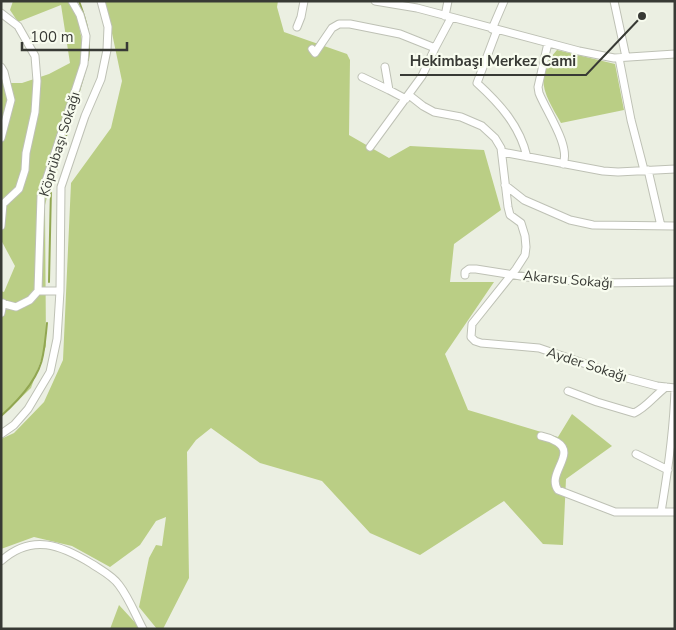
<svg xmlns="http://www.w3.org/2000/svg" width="676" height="630" viewBox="0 0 676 630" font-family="'Nunito Sans',sans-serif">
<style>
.green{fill:#bace85}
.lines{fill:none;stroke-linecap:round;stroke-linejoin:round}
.stream{stroke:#91a651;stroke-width:2}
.street-casing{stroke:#bec1b5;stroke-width:9}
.street{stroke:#fff;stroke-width:7}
.labels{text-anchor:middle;stroke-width:4.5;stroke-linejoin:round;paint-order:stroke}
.street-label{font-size:14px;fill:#383a35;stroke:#f8fcef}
.leader{fill:none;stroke:#383a35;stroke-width:2}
.callout-dot{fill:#383a35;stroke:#f8fcef;stroke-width:2}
.callout-label{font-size:15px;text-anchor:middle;font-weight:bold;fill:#383a35;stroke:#f8fcef;stroke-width:4.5;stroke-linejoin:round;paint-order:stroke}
</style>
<rect width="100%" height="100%" fill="#ebefe2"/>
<path class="green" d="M13,1h57l6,9 8,41 -39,154 1,141 -15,42 -30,29v-126l3,1 11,-26 -14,-26v-157h21l27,-9 21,-11 -9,-58 -43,17 -8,-12z
M103,1h175l-1,6 7,25 63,22 3,6 -1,75 40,23 21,-12 74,4 17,60 -47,34 -4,38h44l-49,72 23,56 90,27 14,-23 40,32 -46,33 -3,66 -20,-1 -39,-43 -84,54 -50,-22 -48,-52 -62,-18 -49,-35 -15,12 -9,12 2,126 -26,51h-6l-18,-22 10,-49 7,-13 6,1 4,-29 -10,4 -16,24 -30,22 -38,-21 -38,-9 -33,12v-110l13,-6 30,-31 19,-42 8,-177 40,-55 11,-47 -14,-67z
M557,50l58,14 9,46 -63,13c-15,-27 -29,-46 -4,-73z
M119,605l22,24h-31z"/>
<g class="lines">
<path class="stream" d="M79,1c8,22 12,36 9,59
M49,282l2,-94 35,-121
M1,416c18,-16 38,-37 42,-61 2,-11 3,-21 4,-32"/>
<g class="street-casing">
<path id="street" d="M375,1l42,7 162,43 35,7 61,-4
M614,1l12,56
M1,13l17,13 17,30 2,25 -2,31 -9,41 -1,17 -6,19 -16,15 -2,22
M445,16l3,-15
M297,27l4,-10 3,-16
M492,29l12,-28
M497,30l-20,53c23,21 43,43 50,74
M548,43l-10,44 1,6c7,18 32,53 24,71
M435,48l16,-30
M312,49l3,4 17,-25 7,-4h11l50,10 35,14 -13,28 -52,71
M619,58l12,62 13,50
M1,67l3,5 7,28 -10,38
M385,67l4,23 17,9
M362,77l27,13
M409,95l14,11 11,6 27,5 21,9 13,12 6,10 7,59 2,8 11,8 4,13 1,11 -1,8 -9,14 -44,55 -1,13 4,4 6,2 58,5 88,30 30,8 18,2
M502,152l101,19 15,1 57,-3
M648,170l13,56
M505,185l19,15 46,20 23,5 82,1
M465,275v-3l4,-3h7l51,8 73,6 75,-1
M38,291h22
M1,303l15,4 14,-7 8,-9 3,-95 43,-132 2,-28 -6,-21 -8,-14
M1,313l2,-10
M675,388c-1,42 -7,83 -14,124h14
M568,391l29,11 37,11c12,-5 21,-18 32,-26
M1,434l13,-9 14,-16 22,-37 7,-33 3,-48 1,-104 24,-71 16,-37 6,-29 1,-23 -7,-26
M541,436c5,1 11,3 16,6 20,12 -11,32 1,48l57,22h46
M636,454l32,16
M1,561c31,-28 60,-16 91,3 9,6 21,12 27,21 10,13 16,29 24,44"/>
</g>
<use href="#street" class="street"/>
</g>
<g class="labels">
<g class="street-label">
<text transform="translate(59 144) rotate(-73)" y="5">Köprübaşı Sokağı</text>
<text transform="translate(568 279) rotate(5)" y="5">Akarsu Sokağı</text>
<text transform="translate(587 364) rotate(18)" y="5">Ayder Sokağı</text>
</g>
</g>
<path class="leader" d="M642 16L586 75H400"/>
<circle class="callout-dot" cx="642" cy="16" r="5"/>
<g class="callout-label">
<text x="493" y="66">Hekimbaşı Merkez Cami</text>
</g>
<rect width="676" height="630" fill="none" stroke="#383a35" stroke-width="5"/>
<path d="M22 42v8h105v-8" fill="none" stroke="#383a35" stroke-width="2.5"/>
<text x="30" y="42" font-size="15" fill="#383a35" stroke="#f8fcef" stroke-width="4" paint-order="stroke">100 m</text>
</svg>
